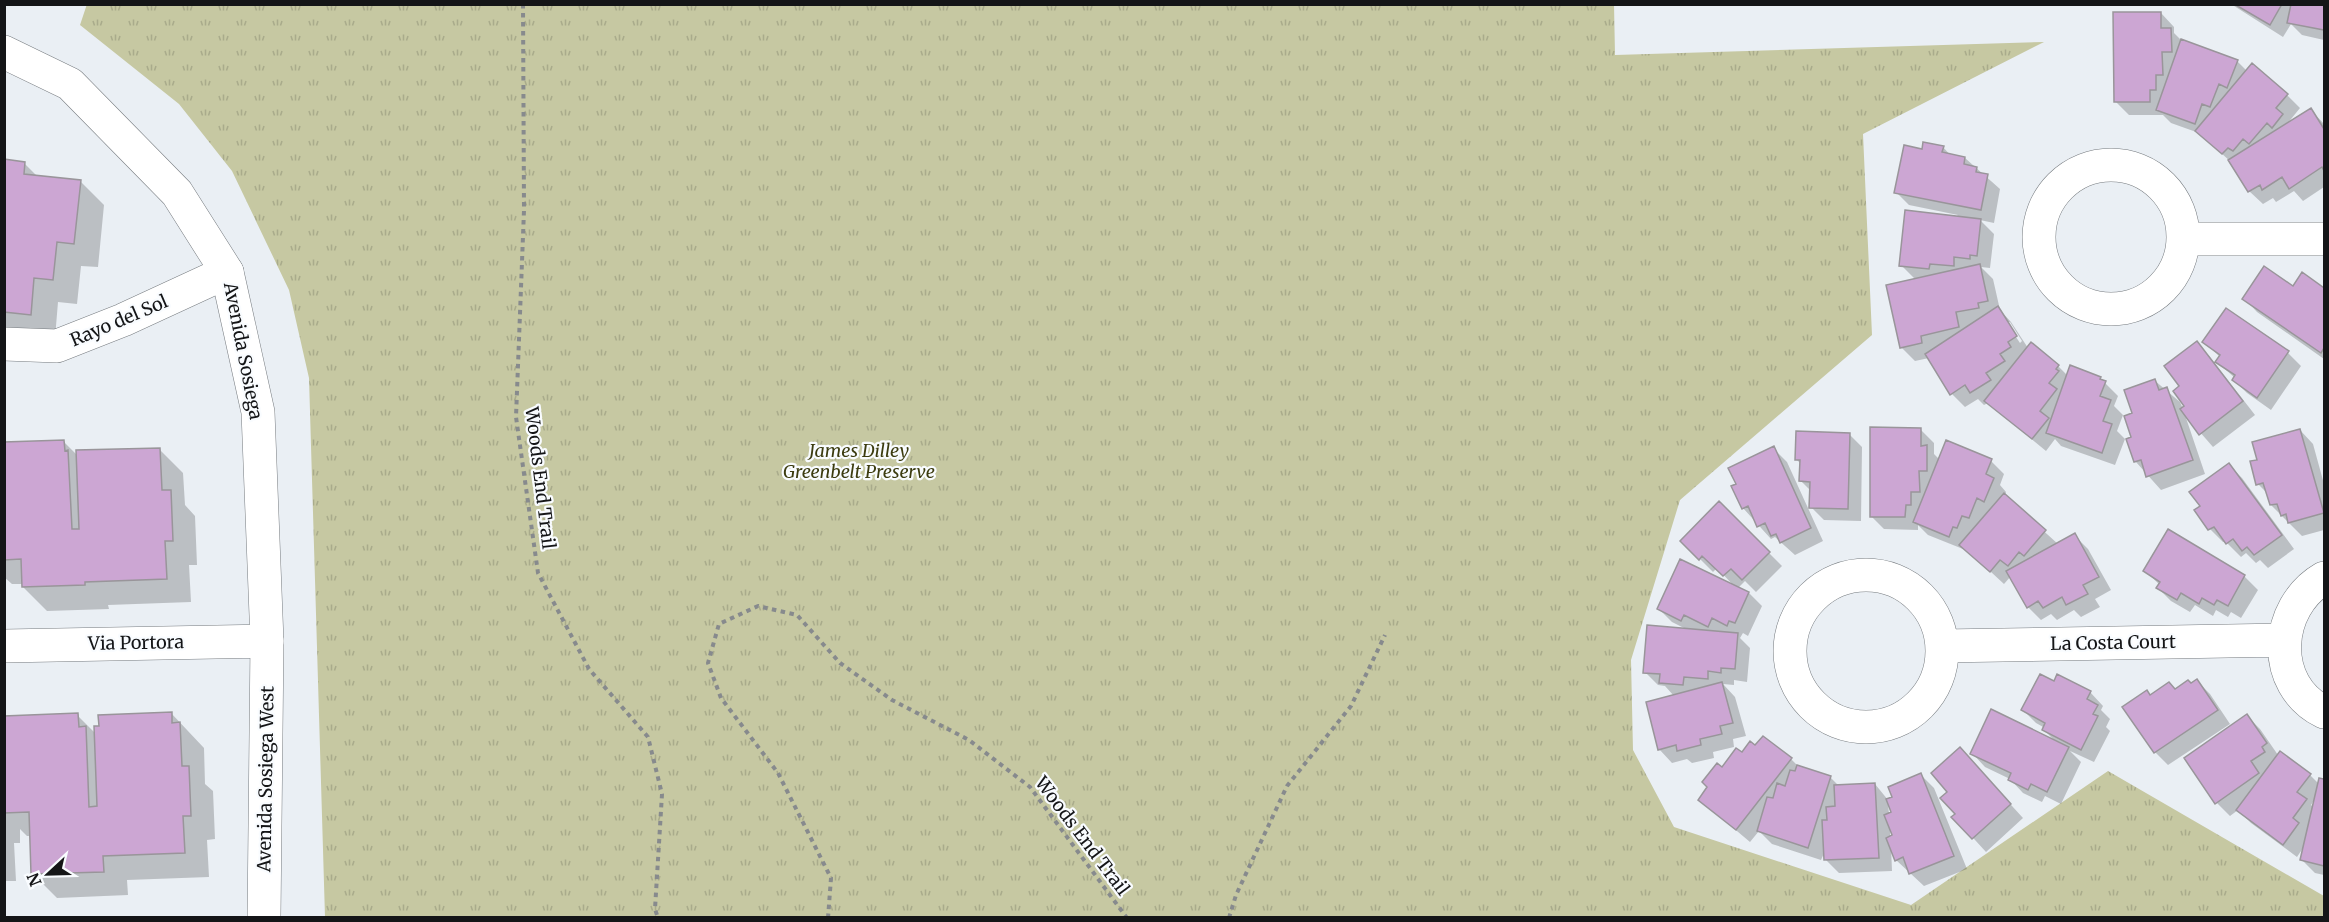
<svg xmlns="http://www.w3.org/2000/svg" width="2329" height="922" viewBox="0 0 2329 922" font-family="Merriweather,serif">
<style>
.grass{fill:url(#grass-tufts)}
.shadow{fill:#0003;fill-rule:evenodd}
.building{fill:#cca6d3;stroke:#99959a;stroke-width:1.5}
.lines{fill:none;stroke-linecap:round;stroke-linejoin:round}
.street-casing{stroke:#777c80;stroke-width:34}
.secondary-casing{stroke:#777c80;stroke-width:34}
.path{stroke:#878a8d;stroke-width:4;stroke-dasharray:4.5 4.5;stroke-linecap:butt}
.street{stroke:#fff;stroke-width:33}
.secondary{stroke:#fff;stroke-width:33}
.labels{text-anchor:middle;stroke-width:4.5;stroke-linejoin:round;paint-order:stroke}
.street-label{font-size:18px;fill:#141517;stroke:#f9fcff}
.park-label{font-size:18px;font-style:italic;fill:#3c3c10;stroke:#f9fcff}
</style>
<defs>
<pattern id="grass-tufts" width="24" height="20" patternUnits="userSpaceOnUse" patternTransform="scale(1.5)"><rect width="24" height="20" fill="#c6c8a2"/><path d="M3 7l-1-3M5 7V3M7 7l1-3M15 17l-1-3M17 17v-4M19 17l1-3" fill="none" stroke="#a9ab8b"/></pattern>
</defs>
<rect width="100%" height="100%" fill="#eaeff4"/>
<path class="grass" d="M87,4h1527l1,51 429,-13 -181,92 9,201 -192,165 -49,160 2,90 41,77 237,78 197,-134 216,125v21h-1999l-16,-539 -20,-88 -57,-119 -53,-67 -99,-79z"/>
<path class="shadow" d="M2231,4h93v36l-22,-5 -11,-11 -8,13z
M2161,13l13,14v6l8,8 55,20 10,10 40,24 13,13 -13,16 24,-14 13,14v63l-21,14 -9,-10 -18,11 -3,-4 -10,6 -14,-13 -18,-29 -32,-29 -28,-10 -8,-8h-34l-13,-13z
M1943,147l8,9 14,2 35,31 -6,34 -14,-3 14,14 -4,34 -9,-1 12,12 7,31 11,12 17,26 30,18 10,10 32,2 18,18 -4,10 9,9 -6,16 8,8 -10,26 -54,-19 -6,-7 -9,12 -58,-48 -4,2 -6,-6 -13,8 -13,-13 -23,-36 -14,3 -13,-13 14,-68 -15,-15 57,-50 -49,-10 -13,-13 27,-41zM2006,322h4l12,19 -2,2z
M4,161l20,2 14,14 42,4 24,24 -6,62 -17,-1 -4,38 -19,-2 -3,36 -51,-5z
M2302,274l22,15v70l-67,-47 -13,-14 49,-10z
M2204,342l84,11 13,13 -30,44 -24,-17 -13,-13 1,-2 -18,-16 3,-5z
M2197,343l13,14 45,58 -42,32 -28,-32 20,59 -44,16 -25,-28 -9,-22 6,-2 1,-24 20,-34 26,22 3,7 3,-3 -5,-20z
M1920,429l14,14v11l6,6 51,1 13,13 -4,11 6,7 -1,4 53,48 16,-9 14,14 23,41 -16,9 5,8 -19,10 -7,-7 -17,10 -6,-6 -10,6 -13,-13 -17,-31 -7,8 -40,-37 -1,2 -35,-14 -10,-10v5l-34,-1 -13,-13z
M2300,430l13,14 11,40v46l-22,6 -31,-31 -2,-10 -11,-11 1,-23z
M1849,434l13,13 -1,74 -37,-1 -13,-13v-16l-10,-10v-17l-4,-4z
M64,442l13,13 82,-6 24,24 2,32 10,11 2,49h-8l2,37 -83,3 1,4 -62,2 -24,-24v-3h-11l-8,-7v-133z
M1773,448l14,14 36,79 -28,14 -20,-18 -4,2 -28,-31 -5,-24z
M2229,465l13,13 52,71 -26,19 -8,-8 -4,3 -10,-10 -5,4 -16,-16 -2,1 -13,-13 -14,-18 6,-4z
M1719,503l63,63 -26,26 -11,-11 -7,7 11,5 13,13 -14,30 -5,-3 -3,5 10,10 -3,34 -13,-2v5l-11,-1 12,13 11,39 -13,3 1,8 -21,5 1,6 -22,5 -5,-4 -15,4 -13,-14 15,-53 -9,-10 -7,-1 -13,-13 43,-42 -16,-8 -13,-13 75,-23 -17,-18 -4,4 -31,-31z
M2169,531l75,45 14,14 -17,28 -10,-6 -3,5 -12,-7 -3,6 -18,-11 -5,7 -19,-11 -13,-13 2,-3 -15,-14z
M2197,681l13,13 20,30 -62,41 -13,-13 -4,-56 24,-5z
M2054,683l36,9 13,14 -2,4 9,9 -4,8 4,4 -16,31 -24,-11 11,11 -20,42 -16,-8 -3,6 -19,-9 -13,-14 -25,-12 -13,-14 84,-11 -12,-12 1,-2 -9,-5 -13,-13z
M171,713l33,35 1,36 8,7 2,48 -8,1 2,37 -82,3 1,15 -71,3 -24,-24 -1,-38h-5l-7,-7v14h-6l2,38h-12v-164l73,-2 19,19z
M2247,716l13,13 18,26 32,20 9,9 1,-5 4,1v95l-9,-2 -13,-13 3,-15 -8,12 -46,-34 -13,-13 -8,6 -13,-13zM2316,797l-2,11 -3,-3z
M1756,747l35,12 8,8 31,10 9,9 36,-2 13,16 33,-25 13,13 33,81 -43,17 -28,-26 -5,-13 1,24 -53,2 -14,-14v-8l-4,9 -49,-16 -13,-13 -9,11 -50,-42 22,-31zM1888,802l5,11 -4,2zM1890,827l4,9 -4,2z
M1960,749l63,69 -37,34 -32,-35 3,-3 -8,-22z"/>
<path class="building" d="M2234,4h48l-12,21z
M2291,4h33v26l-37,-7z
M2113,12h48v16h10l1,24h-10l1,23h-7v15h-6v12h-36z
M2181,39l57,21 -11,28 -8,-4 -9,23 -8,-3 -7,20 -39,-14z
M2252,63l36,31 -12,14 7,6 -11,14 -5,-5 -18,21 -6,-5 -10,12 -5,-3 -6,6 -27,-23z
M2311,108l13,21v42l-2,-4 -33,22 -7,-12 -20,13 -2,-5 -12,7 -20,-32z
M1923,142l21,4 -2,6 23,5 -1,7 13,3 -1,5 12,2 -7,36 -87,-17 10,-48 18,4z
M4,159l21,3 -1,12 57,6 -7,64 -17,-2 -4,38 -19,-2 -3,37 -27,-3z
M1905,210l76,9 -4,37 -7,-1v4l-16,-2v9l-24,-2 -1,5 -30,-3z
M1980,264l8,37 -10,2 1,5 -23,4 3,15 -38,9 1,7 -22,5 -14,-63z
M2264,266l29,20 9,-14 22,16v60l-3,5 -79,-54z
M1998,306l19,30 -9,6 3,5 -11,7 5,7 -19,12 5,7 -21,13 -5,-8 -15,10 -25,-41z
M2226,308l63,43 -32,47 -25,-18 3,-5 -20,-13 5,-7 -18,-13z
M2197,341l46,60 -44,34 -19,-26 4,-3 -11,-15 6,-5 -15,-20z
M2031,342l28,23 -3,4 3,2 -10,12 8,6 -17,22 9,7 -17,21 -48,-38z
M2070,365l31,12 -1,2 6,2 -6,15 11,4 -8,21 9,3 -10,29 -56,-20z
M2155,379l4,11 8,-3 26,73 -47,17 -5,-17 -7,2 -8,-23 5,-2 -7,-21 8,-3 -8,-23z
M1870,427l51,1v18l6,-1v26h-8l1,21h-9v13h-5l-1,12h-35z
M2300,429l24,84 -36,10 -2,-9 -5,2 -4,-12 -7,1 -7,-22 -7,2 -6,-24 7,-1 -5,-18z
M1796,431l54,2 -2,76 -39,-1 1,-26 -11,-1 1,-21h-5z
M64,440l1,11 3,-1 4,79h7l-3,-79 84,-2 2,42h9l2,51h-8l2,38 -82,3v3l-63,2 -1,-28 -17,1v-118z
M1946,440l46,19 -6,15 8,4 -10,24 -7,-4 -8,20 -7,-2 -5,12 -4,-1 -4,10 -36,-15z
M1774,446l37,82 -31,15 -4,-9 -5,2 -6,-13 -8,4 -9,-21 -6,3 -11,-23 5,-2 -8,-16z
M2229,463l53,72 -28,20 -7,-8 -5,4 -9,-12 -7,5 -12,-17 -6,3 -14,-20 6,-4 -11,-14z
M2004,493l42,37 -22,26 -5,-4 -11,14 -8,-6 -10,12 -31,-27z
M1719,501l51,51 -28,28 -11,-11 -8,7 -21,-20 -3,4 -19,-19z
M2168,529l77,46 -17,31 -11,-6 -3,5 -12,-7 -3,6 -18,-11 -4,7 -21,-12 4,-6 -17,-11z
M2075,533l24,44 -16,8 5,9 -22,11 -4,-8 -19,11 -5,-7 -11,7 -21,-37z
M1680,559l69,33 -14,31 -6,-2 -2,5 -15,-8 -4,9 -24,-12 -3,6 -24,-12z
M1647,625l91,8 -3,36 -14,-1v5l-13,-2v8l-24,-2 -1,8 -24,-2 1,-9 -17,-1z
M2040,674l14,7 3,-7 34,17 -4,8 11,6 -5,9 5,2 -17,34 -39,-20 3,-7 -24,-13z
M2197,679l21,31 -64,43 -32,-46 25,-17 3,5 19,-13 6,7 13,-9 3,3z
M1722,682l11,41 -13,3 2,8 -22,5 1,6 -24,6 -1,-6 -18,5 -12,-48z
M1991,709l78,38 -22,45 -16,-8 -3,6 -20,-10 3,-7 -41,-19z
M172,712v11l8,-1 2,44h7l2,50h-8l2,37 -82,3 1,16 -73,2 -2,-62 -25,1v-97l74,-3 1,14 7,-1 3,81 8,-1 -3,-80h5l-1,-11z
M2247,714l20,29 -5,4 3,5 -14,9 8,12 -44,31 -31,-46z
M1763,736l29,22 -56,72 -38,-30 9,-13 -5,-5 15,-19 5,4 14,-19 6,4 8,-11 5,4z
M1960,747l51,57 -39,35 -21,-22 4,-3 -15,-16 7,-6 -16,-19z
M2280,751l31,23 -14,18 10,7 -14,19 6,5 -16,22 -47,-35z
M1797,765l34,11 -23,72 -51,-17 10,-34 6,1 4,-15 8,3 5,-16 5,1z
M1921,773l33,83 -45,18 -6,-17 -8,4 -9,-23 6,-3 -8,-20 7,-3 -5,-13 6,-2 -4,-10z
M2319,778l5,1v87l-24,-6z
M1875,783l4,75 -55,2 -2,-40h5l-1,-13 9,-1 -1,-21z"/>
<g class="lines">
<g class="street-casing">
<path id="street" d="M2039 237a72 72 0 1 1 144 0a72 72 0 1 1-144 0Z
M2184,239h140
M4,344l53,2 66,-26 104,-48
M1790 651a76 76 0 1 1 152 0a76 76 0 1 1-152 0Z
M2324,578c-50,29 -55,107 0,134
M4,646l263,-5 -3,277
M1942,646l342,-6"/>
</g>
<g class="secondary-casing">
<path id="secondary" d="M4,52l66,32 107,109 50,79 31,140 9,229"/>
</g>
<path class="path" d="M523,4l1,206 -8,207 22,156 51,96 59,68 14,57 -7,115 3,9
M828,918l3,-40 -53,-105 -57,-75 -13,-35 11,-39 39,-18 39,9 43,48 52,37 77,40 61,47 97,131
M1229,918l7,-23 51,-109 64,-80 34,-71"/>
<use href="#street" class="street"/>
<use href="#secondary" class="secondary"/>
</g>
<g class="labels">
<g class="street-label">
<text transform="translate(119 321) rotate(-23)" y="6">Rayo del Sol</text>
<text transform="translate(243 351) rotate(79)" y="6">Avenida Sosiega</text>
<text transform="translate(540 478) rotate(83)" y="6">Woods End Trail</text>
<text transform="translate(136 643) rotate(-1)" y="6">Via Portora</text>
<text transform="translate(2113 643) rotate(-1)" y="6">La Costa Court</text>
<text transform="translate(266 779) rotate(-89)" y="6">Avenida Sosiega West</text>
<text transform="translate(1082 836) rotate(53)" y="6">Woods End Trail</text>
</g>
<g class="park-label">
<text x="859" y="457">James Dilley<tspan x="859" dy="21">Greenbelt Preserve</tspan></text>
</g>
</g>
<rect width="2329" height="922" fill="none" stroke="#141517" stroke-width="12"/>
<g transform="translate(48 874) rotate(248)" stroke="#f9fcff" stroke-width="4.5" paint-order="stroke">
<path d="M0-4.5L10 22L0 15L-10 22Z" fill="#141517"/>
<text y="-9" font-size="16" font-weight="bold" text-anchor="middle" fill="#141517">N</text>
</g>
</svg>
